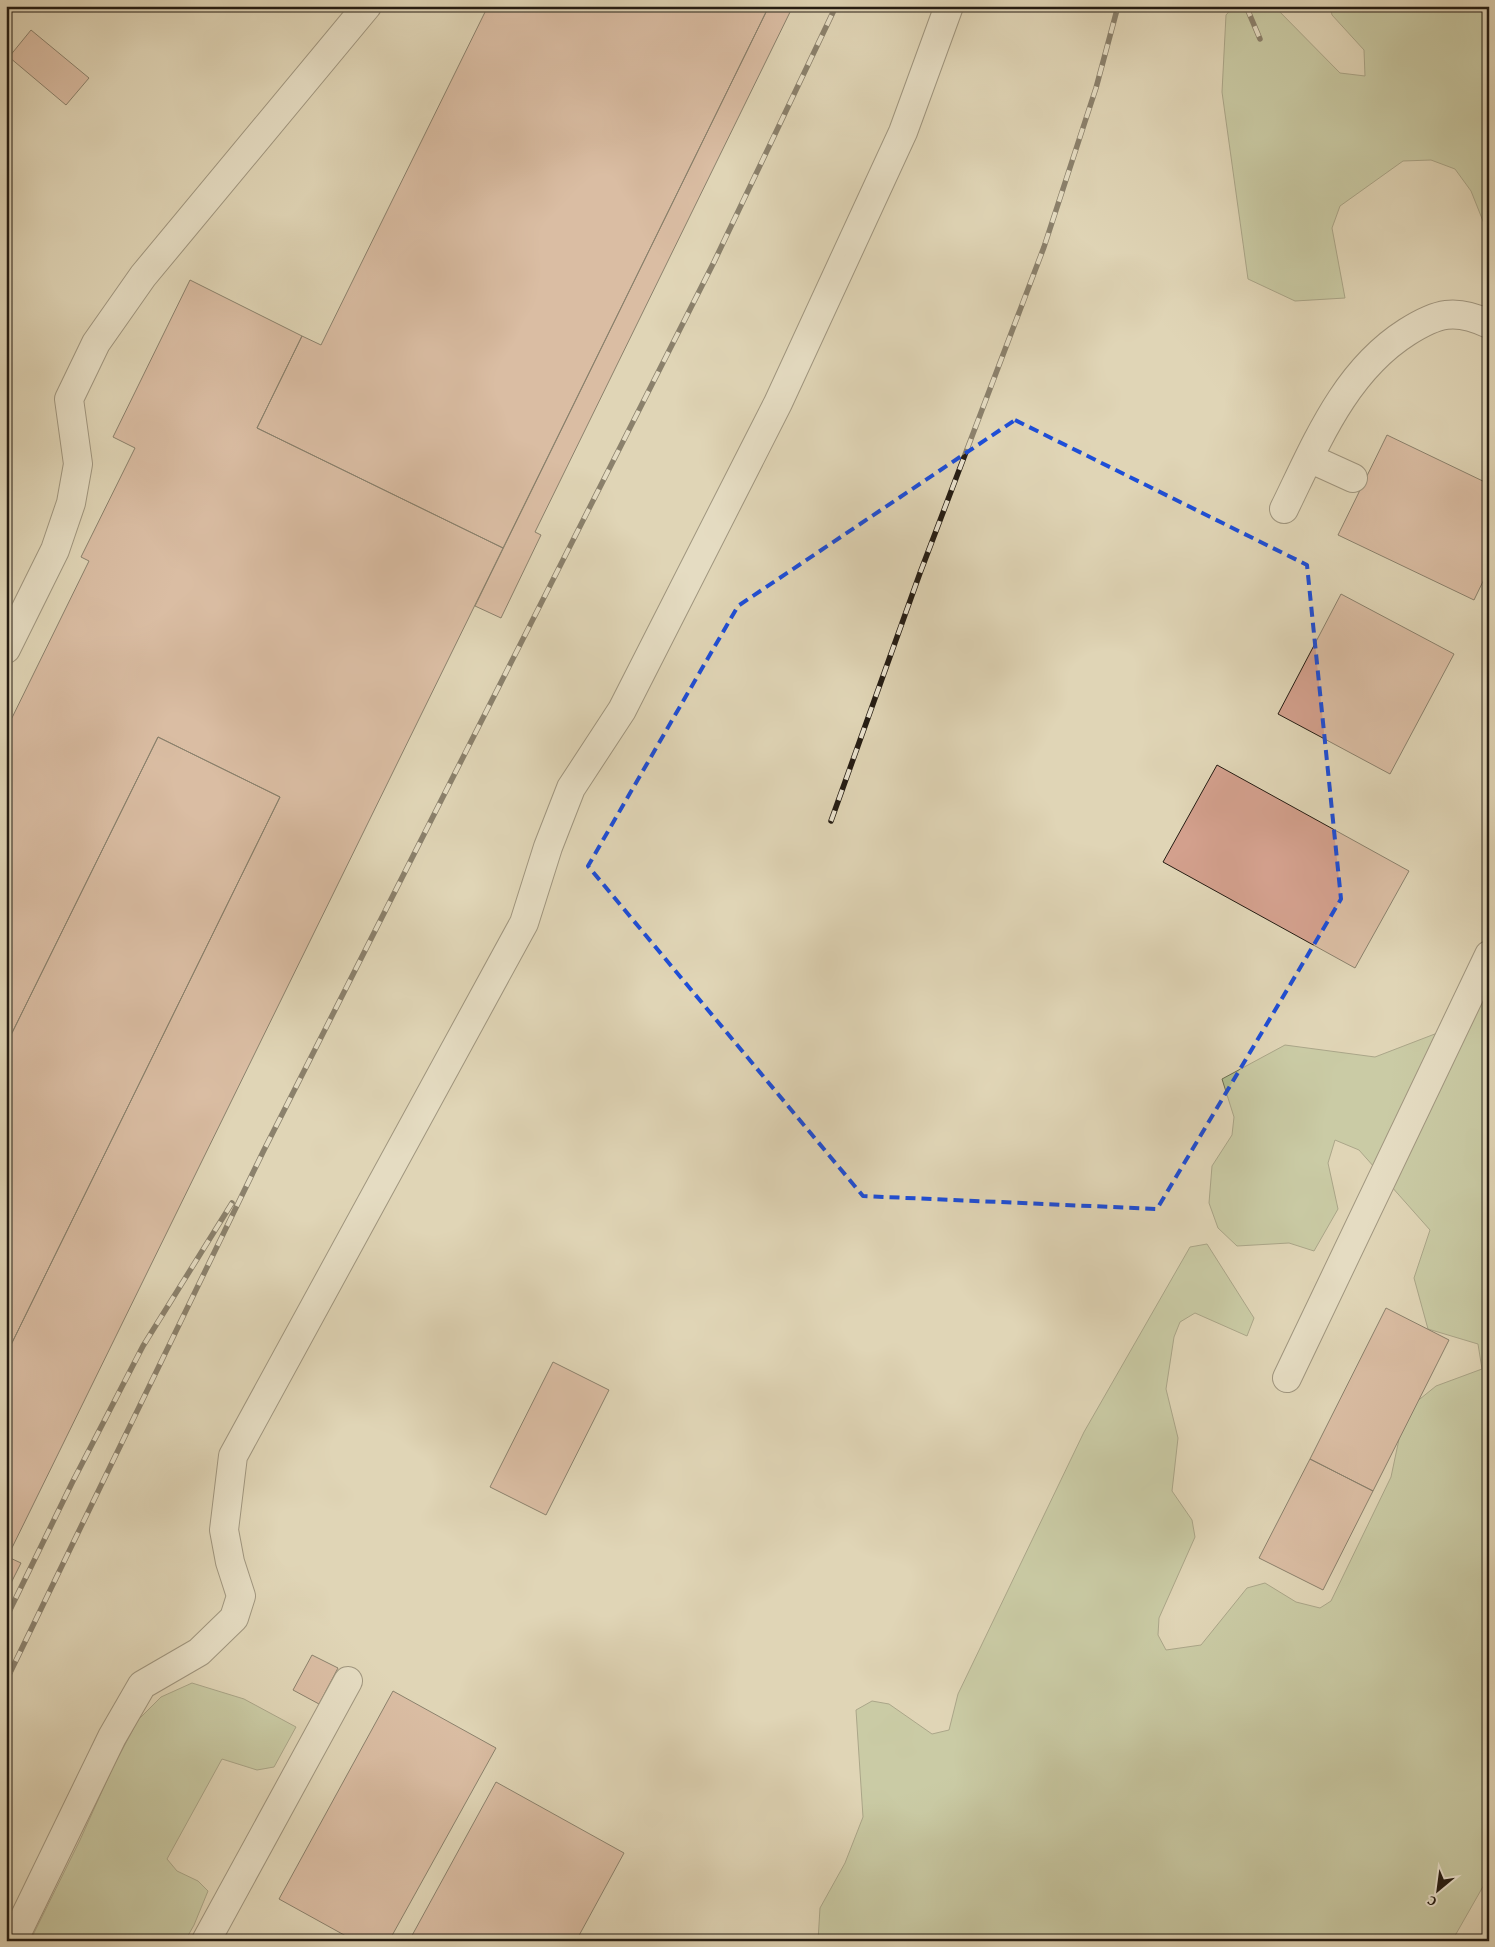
<svg xmlns="http://www.w3.org/2000/svg" width="1495" height="1947" viewBox="0 0 1495 1947" font-family="'Gentium Book Plus',serif">
<style>
.green{fill:#afbe91;stroke:#6a6d52}
.building{fill:#d3a08d;stroke:#241c13}
.lines{fill:none;stroke-linecap:round;stroke-linejoin:round}
.minor-casing{stroke:#534a3c;stroke-width:30}
.minor{stroke:#ebe4d0;stroke-width:28}
.rail-casing{stroke:#241c13;stroke-width:5.5}
.rail{stroke:#ebe4d0;stroke-width:4;stroke-dasharray:11;stroke-linecap:butt}
.marked{fill:none;stroke:#1d4ed8;stroke-width:4;stroke-dasharray:10 6;stroke-linejoin:round}
</style>
<rect width="100%" height="100%" fill="#e0d5b6"/>
<filter id="stains"><feTurbulence type="fractalNoise" baseFrequency=".004" numOctaves="4"/><feColorMatrix values="0 0 0 0 .2 0 0 0 0 .09 0 0 0 0 .02 0 0 0 .5 -.17"/></filter>
<radialGradient id="worn" r=".72"><stop offset=".6" stop-color="#630" stop-opacity="0"/><stop offset="1" stop-color="#630" stop-opacity=".3"/></radialGradient>
<path class="green" d="M1234,6h40l66,67 25,3 -1,-26 -32,-35 -2,-9h159v230l-18,-45 -16,-22 -24,-9 -28,1 -63,45 -8,22 13,70 -50,3 -47,-22 -26,-187 4,-77z
M1489,951v925l-37,65h-634l2,-33 25,-45 18,-46 -7,-107 16,-9 17,3 43,30 17,-4 9,-36 126,-262 106,-185 17,-3 47,74 -7,18 -52,-23 -15,9 -6,15 -8,52 12,49 -6,53 20,29 3,17 -36,81 -1,17 8,15 35,-5 46,-57 18,-5 31,19 24,6 11,-7 60,-124 11,-52 13,-22 21,-17 46,-17 -4,-25 -50,-15 -14,-51 16,-48 -71,-80 -24,-10 -7,23 10,46 -24,42 -25,-8 -52,3 -19,-18 -9,-25 3,-37 20,-31 2,-18 -12,-38 63,-34 90,12 78,-30z
M192,1683l52,16 52,28 -22,40 -17,3 -35,-11 -55,100 10,12 21,10 10,10 -14,34 -9,16h-155l50,-101 32,-71 26,-49 23,-23z"/>
<path class="building" d="M488,6h281l-266,542 -246,-120 45,-92 19,9z
M769,6h24l-258,526 6,3 -40,83 -26,-12z
M31,30l58,48 -23,27 -57,-48z
M190,280l112,56 -45,92 246,120 -497,1012v-205l274,-558 -122,-60 -147,298 -5,-2v-303l83,-169 -8,-4 54,-109 -22,-11z
M1387,435l102,49v85l-15,31 -136,-65z
M1341,594l113,60 -64,120 -112,-60z
M158,737l122,60 -274,558v-310z
M1217,765l192,106 -54,97 -192,-106z
M6,1033l5,2 -5,10z
M1386,1308l63,32 -76,151 -63,-32z
M553,1362l56,28 -63,125 -56,-28z
M1310,1459l63,32 -50,99 -64,-32z
M8,1557l13,6 -15,30v-33z
M312,1655l26,13 -19,36 -26,-14z
M393,1691l103,57 -107,193h-34l-76,-42z
M496,1782l128,71 -48,88h-167z"/>
<g class="lines">
<g class="minor-casing">
<path id="minor" d="M1309,458l44,20
M1284,509c32,-65 60,-137 123,-177 30,-19 48,-24 82,-8
M6,649l49,-99 16,-47 7,-39 -9,-65 27,-56 47,-67 224,-270
M1287,1378l202,-423
M13,1941l99,-204 30,-52 57,-33 35,-34 7,-22 -11,-34 -6,-32 9,-74 291,-533 24,-76 23,-59 51,-78 156,-307 125,-271 46,-126
M206,1941l142,-260"/>
</g>
<use href="#minor" class="minor"/>
<g class="rail-casing">
<path id="rail" d="M1246,6l14,33
M831,821l89,-248 124,-326 52,-159 22,-82
M6,1618l66,-135 71,-137 89,-143
M6,1681l257,-529 451,-890 122,-256"/>
</g>
<use href="#rail" class="rail"/>
</g>
<path d="M0 0H1495V1947H0ZM1015,420l292,145 34,334 -184,310 -294,-13 -275,-330 150,-260z" fill="#e0d5b6" fill-opacity=".55" fill-rule="evenodd"/>
<path class="marked" d="M1015,420l292,145 34,334 -184,310 -294,-13 -275,-330 150,-260z"/>
<rect width="1495" height="1947" fill="none" stroke="#e0d5b6" stroke-width="25"/>
<rect x="8" y="8" width="1480" height="1932" fill="none" stroke="#241c13" stroke-width="2.5"/>
<rect x="12" y="12" width="1470" height="1922" fill="none" stroke="#241c13"/>
<g transform="translate(1438 1890) rotate(209)" stroke="#ebe4d0" stroke-width="4" paint-order="stroke">
<path d="M0-4L9 19L0 12L-9 19Z" fill="#241c13"/>
<text y="-8" font-size="14" font-weight="bold" text-anchor="middle" fill="#241c13">С</text>
</g>
<rect width="100%" height="100%" filter="url(#stains)"/>
<rect width="100%" height="100%" fill="url(#worn)"/>
</svg>
